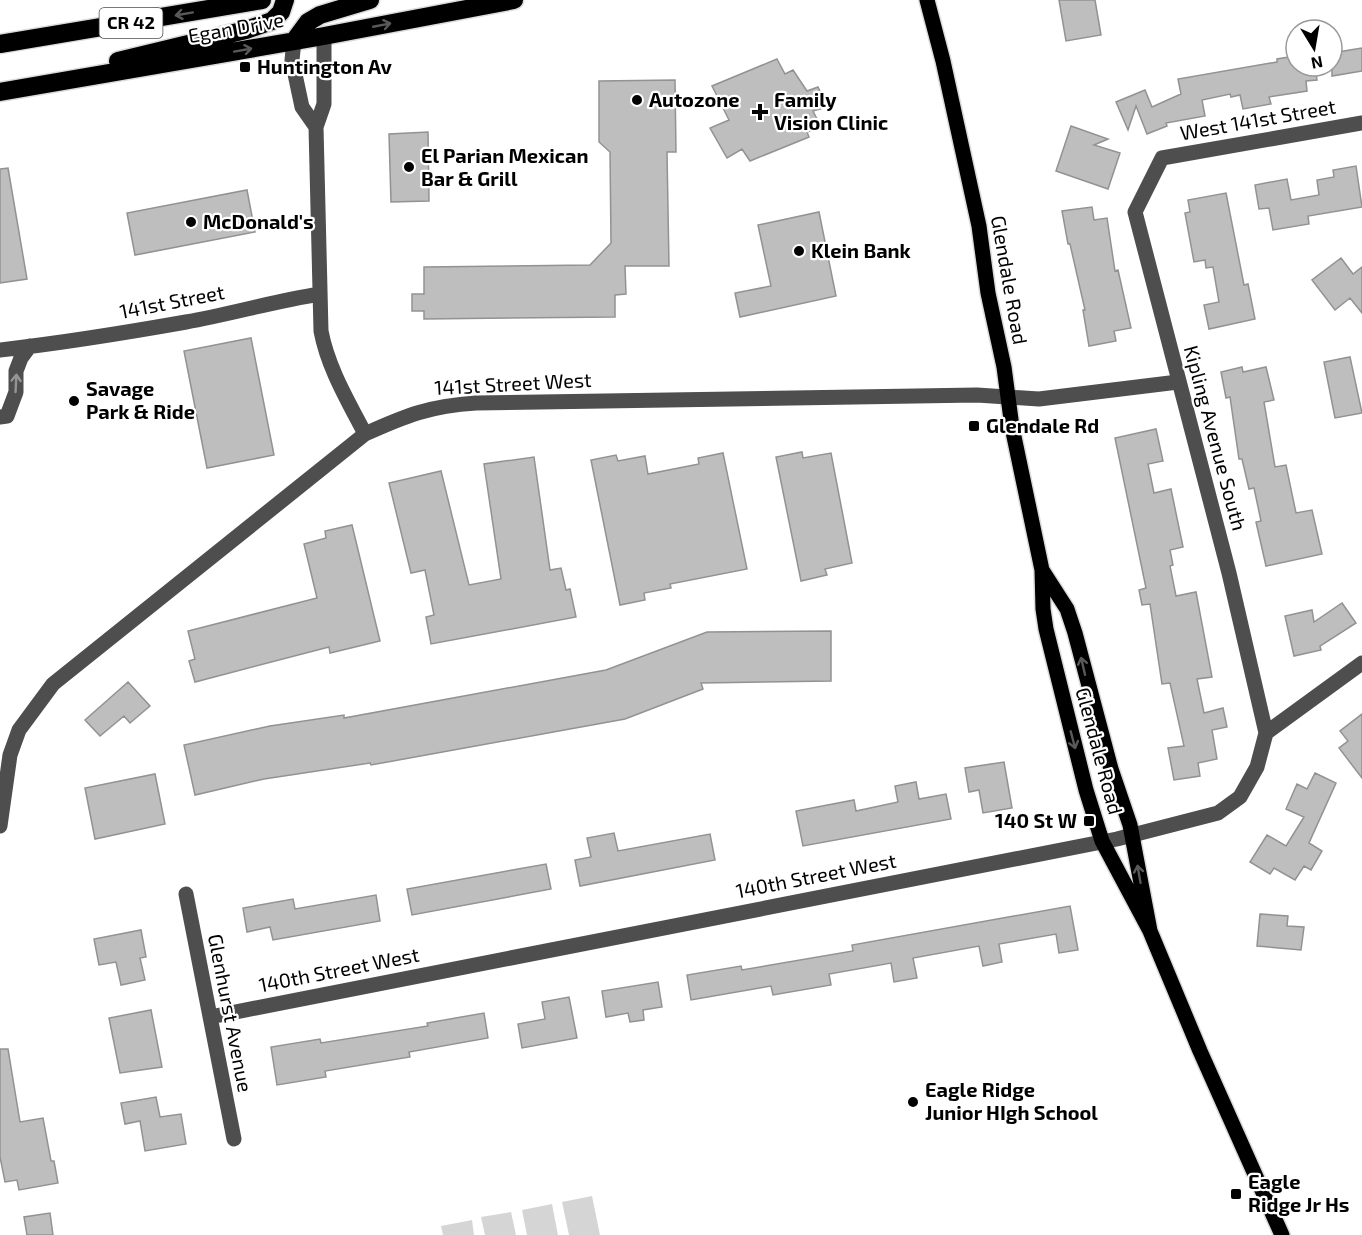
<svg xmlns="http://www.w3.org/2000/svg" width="1362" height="1235" viewBox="0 0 1362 1235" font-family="'Exo 2',sans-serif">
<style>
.green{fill:#d5d5d5}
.building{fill:#bebebe;stroke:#929292;stroke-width:1.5}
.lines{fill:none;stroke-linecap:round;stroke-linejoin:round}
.major-casing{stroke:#dbdbdb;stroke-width:18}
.highway-casing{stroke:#dbdbdb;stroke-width:21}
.minor{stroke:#4e4e4e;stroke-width:15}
.major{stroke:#000;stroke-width:15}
.highway{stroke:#000;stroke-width:18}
.oneway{stroke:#595959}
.oneway2{stroke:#959595}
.poi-dot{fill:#000;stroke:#fff;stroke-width:2}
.labels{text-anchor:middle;stroke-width:4.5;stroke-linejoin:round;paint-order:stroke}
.shield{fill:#fff;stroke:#4c4c4c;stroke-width:1.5}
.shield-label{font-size:18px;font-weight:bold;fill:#000}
.street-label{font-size:20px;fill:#000;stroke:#fff}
.poi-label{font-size:20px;font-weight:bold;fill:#000;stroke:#fff;text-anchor:start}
</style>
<rect width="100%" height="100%" fill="#fff"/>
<path class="green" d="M592,1196l8,39h-31l-7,-33z
M552,1204l6,31h-31l-5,-25z
M511,1212l5,23h-31l-4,-18z
M472,1220l2,15h-31l-2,-9z"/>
<path class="building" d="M1059,0h36l6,35 -35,6z
M1362,48v23l-30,5v-23z
M1296,56v10h19l2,14 -11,1 1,10 -38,6 2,7 -28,5 -3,-14 -9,2 -1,-3 -28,6 3,16 -39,7 1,3 -20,8 -11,-28 -8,24 -12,-28 29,-12 7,17 29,-13 -3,-15 99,-17v-3z
M777,59l8,15 8,-4 14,21 11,-4 9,20 -14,4 8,16 -14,5 2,5 -59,24 -8,-12 -15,9 -17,-30 19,-8 -17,-34z
M675,80l1,72h-9l2,114h-44l1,28 -11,1v22l-191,2v-8h-12v-17h12v-27l166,-2 21,-22 -1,-91 -11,-10v-61z
M1071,126l37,13 -14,6 26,8 -12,36 -52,-18z
M428,132l1,69 -38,1 -2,-68z
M1356,166l6,41 -54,9 1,8 -36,6 -4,-22 -10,1 -4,-24 32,-6 4,21 28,-5 -2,-15 17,-3 -1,-7z
M8,168l19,111 -27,4v-114z
M247,190l8,42 -120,23 -8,-42z
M1226,193l18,92 4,-1 7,35 -46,10 -5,-24 15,-3 -6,-35 -7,1 -1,-8 -11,2 -9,-49 5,-1 -2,-12z
M1092,207l2,13 13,-2 8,53 3,-1 13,58 -17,3 2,10 -27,5 -6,-36h2l-15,-66h-2l-6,-33z
M819,212l17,84 -96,21 -5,-24 36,-7 -13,-61z
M1341,258l12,16 9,-7v46l-12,-15 -15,12 -23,-30z
M251,338l23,117 -67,13 -23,-117z
M1350,357l12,56 -27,5 -11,-56z
M1242,367l1,5 23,-5 8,33 -10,2 11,65 11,-2 10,48 16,-3 10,44 -56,12 -10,-44 5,-1 -7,-33 -5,1 -7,-30h-3l-9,-62 -4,1 -5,-26z
M1156,429l7,32 -15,3 6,29 17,-4 12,58 -13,3 3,15 -3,1 6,30 20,-4 16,85 -15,2 7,34 19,-5 4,19 -15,3 5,29 -19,4 2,13 -26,4 -6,-32 16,-2 -14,-63 -8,1 -12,-80 -8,1 -3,-15 7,-2 -31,-150z
M802,452l1,6 28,-5 21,110 -27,6 2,6 -26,6 -25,-124z
M723,453l24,116 -77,15 1,4 -27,5 1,7 -25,5 -29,-145 25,-5 2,6 27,-5 3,18 51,-10 -1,-6z
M534,457l16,113 11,-2 5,22 4,-1 6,28 -145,27 -5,-27 8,-2 -9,-45 -14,3 -22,-90 52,-12 28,114 32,-6 -17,-115z
M352,525l28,116 -50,12 -1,-6 -134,35 -6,-21 6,-2 -7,-28 129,-33 -13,-54 22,-6 -1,-7z
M1342,603l14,20 -36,23 1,4 -27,6 -9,-40 27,-6 2,12z
M831,631v50l-130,2 2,6 -78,30 -254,46 -1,-2 -106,16 -69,16 -11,-50 86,-19 74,-11v3l262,-48 101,-38z
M128,682l22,24 -20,17 -6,-7 -24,20 -15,-16z
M1362,714v64l-23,-30 9,-7 -8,-10z
M1004,762l8,46 -29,5 -4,-23 -10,2 -4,-24z
M1315,773l21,10 -27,60 13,8 -11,19 -7,-4 -9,14 -21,-12 -4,6 -20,-12 17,-27 19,11 18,-29 -18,-8 11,-25 10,5z
M155,774l10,50 -70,15 -10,-51z
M916,782l3,17 27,-5 5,25 -148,27 -7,-35 58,-11 2,11 42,-9 -3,-16z
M614,833l4,18 92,-17 5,26 -135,26 -5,-26 16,-3 -4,-19z
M546,864l5,25 -139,26 -5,-26z
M376,895l4,26 -107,19 -3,-13 -23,5 -4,-24 50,-9 2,10z
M1070,906l8,44 -19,3 -3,-19 -57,10 3,18 -19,4 -4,-20 -66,12 4,20 -23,4 -3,-19 -62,11 2,11 -58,10 -2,-9 -80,14 -4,-25 54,-9 1,4 111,-19 -1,-6z
M1260,914l28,2 -1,10 17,1 -3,23 -44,-4z
M141,930l5,27 -6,1 5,22 -24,5 -5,-23 -17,3 -5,-26z
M658,982l4,25 -19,3 1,10 -14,2 -2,-9 -22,4 -4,-26z
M569,997l8,41 -55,10 -4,-24 27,-5 -3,-17z
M151,1010l11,57 -42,6 -11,-55z
M484,1013l4,25 -79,14 1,5 -85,14 1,6 -49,8 -6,-38 49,-8 1,4 107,-17 -1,-3z
M0,1049h8l12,73 23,-4 8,43h3l4,22 -39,7 -2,-10 -12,2 -5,-25z
M156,1097l4,20 21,-3 5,30 -41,7 -5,-30 -15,3 -4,-21z
M50,1213l3,22h-26l-3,-18z"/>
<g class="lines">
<g class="major-casing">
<path id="major" d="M927,0l16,61 36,165 9,67 16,74 8,60 30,143
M1150,931l-20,-106 -19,-56 -36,-136 -8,-24 -25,-39 1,39 3,20 40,161 16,51 48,90 50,120 82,184"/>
</g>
<g class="highway-casing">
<path id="highway" d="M294,41l14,-19 12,-7 50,-15
M0,44l262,-44
M118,61l128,-31 26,-9 9,-9 4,-12
M0,92l324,-56 190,-36"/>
</g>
<path class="minor" d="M324,36v68l-8,23 5,204c7,37 27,70 44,103
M294,41l-2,19 10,47 14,20
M0,350c62,-7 124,-17 186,-28 45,-8 89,-21 134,-28
M0,417l7,-1 9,-24v-21l5,-13 9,-12
M1266,733l-37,-160 -94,-361 27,-54 200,-35
M0,826l10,-71 9,-25 34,-46 312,-250c42,-19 65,-28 111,-31l501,-8 62,4 139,-17
M186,894l48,245
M210,1017l907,-178 101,-26 22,-16 17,-30 9,-34 96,-70"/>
<use href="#major" class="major"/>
<use href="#highway" class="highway"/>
</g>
<defs><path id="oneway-shaft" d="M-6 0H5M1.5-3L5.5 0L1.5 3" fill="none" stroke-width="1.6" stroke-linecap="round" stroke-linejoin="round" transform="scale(1.5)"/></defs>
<g class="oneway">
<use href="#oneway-shaft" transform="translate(184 14) rotate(170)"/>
<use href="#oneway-shaft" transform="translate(382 25) rotate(-11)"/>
<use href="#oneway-shaft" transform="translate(243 50) rotate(-10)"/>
<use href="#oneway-shaft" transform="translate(1083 666) rotate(-103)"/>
<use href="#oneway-shaft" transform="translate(1073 740) rotate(75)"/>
<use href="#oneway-shaft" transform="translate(1139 874) rotate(-100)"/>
</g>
<use class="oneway2" href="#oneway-shaft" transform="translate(16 383) rotate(-87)"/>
<g class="poi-dot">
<rect x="239" y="61" width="12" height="12" rx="3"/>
<circle cx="637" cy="100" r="6"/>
<path d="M757 103h6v6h6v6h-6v6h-6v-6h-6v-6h6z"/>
<circle cx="409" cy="167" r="6"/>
<circle cx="191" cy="222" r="6"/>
<circle cx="799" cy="251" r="6"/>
<circle cx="74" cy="401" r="6"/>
<rect x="968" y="420" width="12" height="12" rx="3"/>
<rect x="1083" y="815" width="12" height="12" rx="3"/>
<circle cx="913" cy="1102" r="6"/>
<rect x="1230" y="1188" width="12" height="12" rx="3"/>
</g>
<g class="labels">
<rect class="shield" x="99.5" y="8" width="63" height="30" rx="4.5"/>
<g class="shield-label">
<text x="131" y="29">CR 42</text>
</g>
<g class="street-label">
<text transform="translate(236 28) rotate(-10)" y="7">Egan Drive</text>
<text transform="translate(1258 120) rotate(-10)" y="7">West 141st Street</text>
<text transform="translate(1009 280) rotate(80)" y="7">Glendale Road</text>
<text transform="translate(172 302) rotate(-11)" y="7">141st Street</text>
<text transform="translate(513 384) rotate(-3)" y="7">141st Street West</text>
<text transform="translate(1215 438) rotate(75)" y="7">Kipling Avenue South</text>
<text transform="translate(1099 751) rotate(75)" y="7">Glendale Road</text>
<text transform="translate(816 876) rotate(-11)" y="7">140th Street West</text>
<text transform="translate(339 970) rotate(-11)" y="7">140th Street West</text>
<text transform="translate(230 1013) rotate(79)" y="7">Glenhurst Avenue</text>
</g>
<g class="poi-label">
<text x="257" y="74">Huntington Av</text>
<text x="649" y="107">Autozone</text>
<text x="774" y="107">Family<tspan x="774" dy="23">Vision Clinic</tspan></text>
<text x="421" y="163">El Parian Mexican<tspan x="421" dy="23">Bar &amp; Grill</tspan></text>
<text x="203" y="229">McDonald's</text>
<text x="811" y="258">Klein Bank</text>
<text x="86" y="396">Savage<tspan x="86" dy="23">Park &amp; Ride</tspan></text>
<text x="986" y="433">Glendale Rd</text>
<text x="1077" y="828" text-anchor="end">140 St W</text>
<text x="925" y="1097">Eagle Ridge<tspan x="925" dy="23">Junior HIgh School</tspan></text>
<text x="1248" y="1189">Eagle<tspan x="1248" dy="23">Ridge Jr Hs</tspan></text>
</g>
</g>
<g transform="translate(1314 48) rotate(169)"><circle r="28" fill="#ffffff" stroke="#999999" stroke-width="1.5"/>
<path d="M0-4.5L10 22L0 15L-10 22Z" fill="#000000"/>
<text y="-9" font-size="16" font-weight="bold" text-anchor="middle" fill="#000000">N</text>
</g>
</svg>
